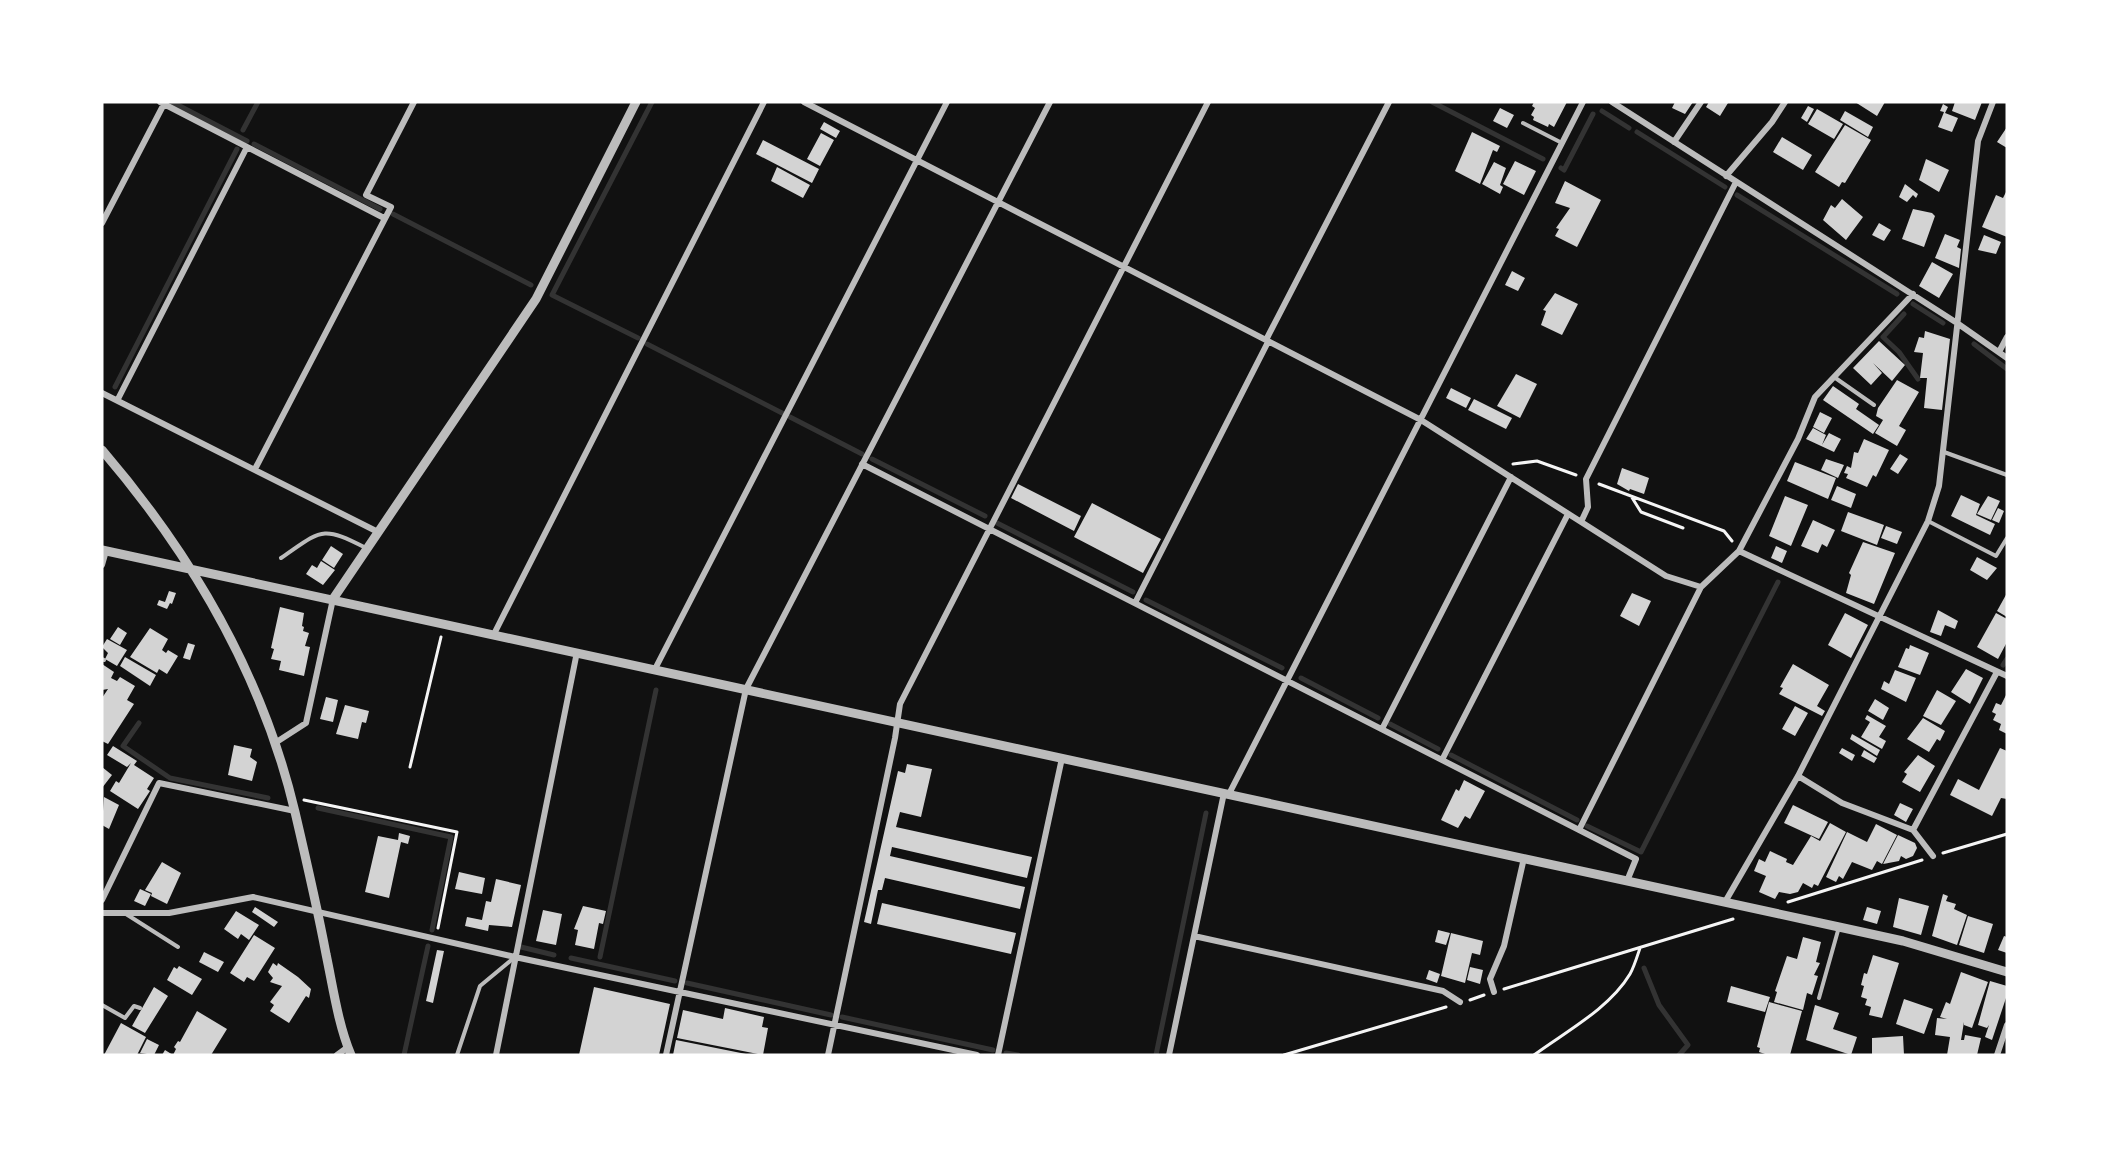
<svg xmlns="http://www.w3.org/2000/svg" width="2109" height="1157" viewBox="0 0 2109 1157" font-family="'Source Serif 4',serif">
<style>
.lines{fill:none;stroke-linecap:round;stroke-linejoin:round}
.stream{stroke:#333;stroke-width:5}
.building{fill:#d3d3d3}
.path{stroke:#f5f5f5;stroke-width:3}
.service{stroke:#bcbcbc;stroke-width:4}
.minor{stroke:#bcbcbc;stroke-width:6}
.tertiary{stroke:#bcbcbc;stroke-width:9}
</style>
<rect width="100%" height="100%" fill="#111"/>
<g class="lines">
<path class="stream" d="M172,102l75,39
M1432,102l111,57
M1602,111l27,17
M243,130l15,-28
M1637,132l88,55
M254,144l126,65
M1561,168l3,2 29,-56
M1737,195l160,99
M393,214l138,71
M1913,304l30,19
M1904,314l-21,23 16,15 19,27
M638,338l-86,-43 100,-193
M647,344l135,69
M1974,344l33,25
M115,387l122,-238
M790,417l72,37
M872,459l113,57
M997,523l136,69
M1146,600l136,68
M2003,665l4,-6
M1301,678l77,40
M139,723l-16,23 47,32 98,20
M1390,724l48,25
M1451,755l126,65
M318,808l133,29 -19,93
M1587,826l54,26 137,-270
M521,947l33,8
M600,957l56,-267
M571,958l104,23
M1644,968l15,37 29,40 -9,10
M687,983l144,32
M842,1017l151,33
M1006,1053l12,2
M404,1055l24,-109
M1156,1055l50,-242"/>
</g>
<path class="building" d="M1534,102h33l-13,25 -5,-3 -1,3 -15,-7 1,-3 -3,-2 4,-7 -3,-2z
M1675,102h18l-8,12 -13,-6z
M1709,102h18l1,1 -8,13 -14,-9z
M1855,102h30l-8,14z
M1955,102h27l-7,18 -23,-9z
M1943,104l5,3 -3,6 13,5 -6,14 -14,-5 6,-15 -4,-1z
M1808,106l6,3 -7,13 -6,-4z
M1500,108l14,7 -7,13 -14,-7z
M1817,109l26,15 -9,15 -26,-15z
M1845,111l28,16 -5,10 -28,-17z
M824,122l16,9 -4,7 -16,-9z
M1845,125l26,15 -26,43 -3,-1 -3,5 -24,-15z
M2007,127v21l-10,-6z
M1472,132l28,14 -3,6 -4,-2 -13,34 -25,-13z
M821,133l13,7 -14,26 -13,-7z
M1782,137l30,18 -9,15 -30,-18z
M763,140l56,29 -7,14 -56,-29z
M1926,159l23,11 -10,22 -20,-12z
M1515,161l21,10 -12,24 -21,-11z
M1494,162l12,6 -6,17 3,2 -3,7 -18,-10z
M777,167l33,18 -7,13 -32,-17z
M1565,181l36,19 -24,47 -22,-11 4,-7 -3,-1 14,-20 -15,-5z
M1905,184l13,10 -2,4 -3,-3 -6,7 -8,-5z
M2007,190v47l-25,-10 14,-32 7,3z
M1842,199l21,18 -17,23 -23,-20 8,-15 4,3z
M1913,209l19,4 3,3 -11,31 -22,-8z
M1879,223l12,7 -7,11 -12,-6z
M1945,234l15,6 -3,7 4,2 -2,19 -24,-10z
M1984,235l17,7 -5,12 -18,-4z
M1932,262l21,12 -14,24 -20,-12z
M1512,271l13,7 -7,13 -13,-6z
M1555,293l23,11 -16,31 -21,-10 5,-14 -3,-1z
M1925,331l25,8 -8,71 -18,-2 3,-30h-7l3,-25 -9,-1 5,-15 5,1z
M1879,341l26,24 -13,16 -19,-18 9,10 -11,12 -18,-17z
M1516,374l21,10 -17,34 -23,-12z
M1897,380l22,12 -20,34 7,4 -9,16 -22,-13 8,-13 -7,-4 2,-8z
M1833,386l26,18 -3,5 23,16 -6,9 -50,-34z
M1451,388l20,10 -5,10 -20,-10z
M1474,399l38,19 -6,11 -38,-19z
M1820,412l12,6 -8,15 -11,-6z
M1813,428l13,7 -4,10 7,-12 12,6 -7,13 -28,-13z
M1864,439l25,11 -13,27 -3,-2 -6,12 -21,-9 2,-4 -4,-1 3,-7 4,2 3,-16 4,1z
M1900,454l8,5 -10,15 -8,-5z
M1826,459l18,6 -6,13 -17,-8z
M1795,462l41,16 -8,21 -41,-18z
M1622,468l27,10 -5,16 -14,-5 -1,2 -12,-7z
M1018,484l63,32 -7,15 -63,-33z
M1837,486l19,8 -5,14 -20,-8z
M1961,495l19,9 -4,11 19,9 -5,11 -39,-19z
M1785,496l23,9 -17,41 -22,-10z
M1988,496l12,5 -9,19 -14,-6z
M1092,503l69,36 -18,34 -69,-36z
M1998,508l6,3 -5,12 -7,-3z
M1848,512l36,13 -7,20 -36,-14z
M1813,520l22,10 -8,17 -5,-3 -4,9 -17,-7z
M1886,526l16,6 -5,12 -16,-6z
M1863,542l32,11 -21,51 -28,-11 5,-18 -2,-2z
M331,546l12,8 -9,14 -12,-8z
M1776,546l11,5 -5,12 -11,-5z
M1977,557l20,11 -10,12 -17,-10z
M321,561l14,9 -12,15 -17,-11 6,-9 5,3z
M169,591l7,2 -4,11 -2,-1 -3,6 -10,-4 2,-5 6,2z
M1632,593l19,8 -12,25 -19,-10z
M2007,593v24l-10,-6z
M280,607l24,6 -2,13 2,1 -1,4 6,2 -4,13 5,1 -6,29 -25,-6 2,-9 -10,-2 3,-10 -3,-1z
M1938,610l20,11 -3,8 -10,-4 -4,11 -11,-4z
M1845,613l23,12 -17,33 -23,-13z
M1996,613l11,6v23l-9,17 -21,-12z
M118,627l9,6 -7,12 -10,-6z
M150,628l18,11 -6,11 4,3 2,-3 10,6 -11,18 -8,-5 -2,4 -27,-16z
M107,639l20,11 -10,16 -12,-7 3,-6 -6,-6z
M188,643l7,2 -5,15 -7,-2z
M1910,645l19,8 -9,22 -22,-8 8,-19 3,1z
M125,657l31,18 -6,11 -30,-20z
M102,664l12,8 -3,6 6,3 3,-4 15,9 -8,14 7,4 -26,40 -6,-3v-43l6,-9 -6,1z
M1793,664l36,21 -12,21 8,5 -3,5 -43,-22 4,-6 -3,-1z
M1966,669l17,9 -13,26 -19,-12z
M1895,670l21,8 -10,24 -25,-13 3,-8 5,3z
M1937,690l19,11 -15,24 -18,-9z
M2007,693v41l-8,-4 2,-6 -8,-4 3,-6 -4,-2 4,-9 5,2z
M326,697l12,3 -5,22 -13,-3z
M1875,699l14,9 -6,12 -15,-9z
M345,705l24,6 -3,12 -4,-1 -4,17 -22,-5z
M1795,706l13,7 -13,23 -13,-7z
M1867,715l19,11 -7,11 7,4 -4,8 -21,-12 9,-15 -5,-3z
M1923,718l22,13 -5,10 -3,-2 -8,13 -22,-13z
M1852,734l28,16 -3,6 -27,-17z
M234,745l18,4 -2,8 7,5 -5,19 -24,-6z
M113,746l24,15 -3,4 20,13 -7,11 3,2 -12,18 -28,-18 6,-10 3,2 12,-20 -4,4 -20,-12z
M1842,748l13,7 -3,6 -13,-8z
M2000,748l7,3v48l-6,-1 -9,18 -42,-21 8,-16 21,11z
M1864,750l13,8 -3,5 -13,-7z
M1918,755l17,11 -15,26 -18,-10 5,-8 -3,-2z
M907,764l25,5 -11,48 -21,-5 -4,15 136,30 -5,21 -135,-31 -2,9 135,31 -5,22 -135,-31 -3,12h-4l-7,34 -7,-2 34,-151 7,2z
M102,767l10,8 -10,13z
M1464,780l21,11 -15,28 -5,-3 -7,12 -17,-8 15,-31 3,2z
M104,797l15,8 -10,24 -7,-4z
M1900,803l13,6 -7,13 -12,-7z
M1793,805l35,17 -9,17 -35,-16z
M1830,823l16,9 -28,54 -4,-2 -2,4 -9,-5 -5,9 -8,2 -11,-2 -4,7 -16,-7 7,-16 -12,-5 5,-12 6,3 5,-11 17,8 -1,3 7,3 18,-29 9,5z
M1876,824l21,11 -15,29 -5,-3 -5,9 -20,-8 -9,17 -4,-3 -3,6 -10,-5 21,-45 20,10z
M399,833l11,3 -2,8 -7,-2 -12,56 -24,-6 13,-56 20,4z
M1898,835l17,8 2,5 -4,8 -7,3 -5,-3 -2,5 -16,3z
M162,862l19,11 -14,31 -16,-8 1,-3 -7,-3z
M459,872l26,6 -3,16 -27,-5z
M496,879l25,6 -9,42 -23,-2 -1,6 -23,-5 2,-9 15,3 4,-19 5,1z
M140,889l11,5 -6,12 -11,-5z
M1943,894l5,2 -2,5 10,3 -2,5 13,6 -10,30 -25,-9z
M1899,898l30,8 -8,29 -28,-8z
M882,903l134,30 -5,21 -134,-30z
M583,906l23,5 -3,13 -4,-1 -5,26 -19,-4 3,-15 -4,-1z
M255,907l23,15 -4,5 -22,-15z
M1867,907l14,4 -4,13 -14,-4z
M543,910l19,4 -6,31 -20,-4z
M236,911l23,14 -10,15 -8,-6 -3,5 -14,-10z
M1968,916l25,8 -9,29 -25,-8z
M1438,930l12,3 -4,12 -11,-3z
M1451,933l32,8 -3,14 -8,-2 -7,30 -24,-7z
M254,935l21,13 -21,33 -7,-4 -3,5 -14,-9z
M2004,936l3,1v16l-9,-3z
M1803,937l18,5 -5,20 4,1 -6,12 4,1 -6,19 -5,-2 -4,17 -29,-8 3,-10 -2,-1 12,-35 10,3z
M437,950l7,1 -11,52 -7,-2z
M204,952l20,10 -6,10 -19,-10z
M1873,955l26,8 -17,55 -13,-3 2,-8 -6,-2 2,-6 -6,-2 3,-11 -3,-1 3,-12 3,1z
M273,963l4,3 1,-3 20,14 13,12 -2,9 -3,-2 -17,27 -19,-12 4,-6 -4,-3 12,-16 -12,-4 3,-4 -5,-6z
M179,966l23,13 -10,16 -25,-15 7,-13 3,2z
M1470,967l13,3 -3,14 -13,-4z
M1429,970l11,4 -3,9 -11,-4z
M1961,972l27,10 -16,46 -8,-3v-3l-3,18h3l1,-5 16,3 -4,17h-30l3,-18 -15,-2 2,-17 10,1 -7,-2 6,-15 4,2z
M1990,981l17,5v9l-15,45 -7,-3 4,-12 -2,3 -9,-3z
M1731,986l39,11 -5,15 -38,-10z
M154,987l14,9 -23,37 -13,-7z
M594,987l76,17 -11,51h-80z
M1904,999l29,10 -9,25 -28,-10z
M1769,1002l33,9 -12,44h-22l-9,-3 1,-4 -3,-1z
M1815,1005l24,8 -6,16 24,8 -6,18 -45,-15z
M725,1008l39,9 -2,10 6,1 -5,27 -86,-17 6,-28 40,9z
M197,1011l30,18 -16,26h-49l3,-5 8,5 3,-6 -2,-2 4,-6 2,1z
M121,1023l25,14 -9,18h-33z
M1903,1036l1,19h-32v-17z
M147,1039l12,6 -5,10 -14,-2z
M676,1040l70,14v1h-73z"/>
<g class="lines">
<path class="path" d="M1513,464l24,-3 39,14
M1599,484l125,47 8,10
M1631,496l10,16 42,16
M410,767l31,-130
M304,800l153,32 -19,96
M1943,853l64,-19
M1788,902l134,-42
M1504,989l229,-70
M1470,1000l14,-5
M1284,1055l162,-48
M1534,1055c31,-23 75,-46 96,-81 4,-7 7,-17 10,-26"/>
<path class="service" d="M1523,123l39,20
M1834,377l40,28
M1944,452l63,23
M1928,521l68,35 11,-18
M281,558c41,-28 40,-33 85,-10
M102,659l2,1
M126,914l52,33
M1819,998l20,-71
M102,1005l23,13 9,-12 6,2
M457,1055l23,-69 35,-29"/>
<path class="minor" d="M160,102l224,116
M804,102l617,318 245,156 35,11 38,-36 59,-112 17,-42 98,-103
M1612,102l345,221 50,35
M1674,142l27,-40
M1726,176l46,-54 13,-20
M102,223l63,-121
M1266,340l123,-238
M1999,352l8,-15
M102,393l276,139
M118,399l129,-252
M862,464l774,395 -9,22
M255,469l136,-262 -25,-12 48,-93
M1581,522l7,-15 -2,-28 150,-297
M1739,551l268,125
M102,565l4,-14
M1135,603l133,-261
M494,634l270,-532
M655,669l292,-567
M1382,729l129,-252
M275,743l31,-20 27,-124
M1442,760l126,-246
M1798,776l44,27 71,27
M1229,794l354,-692
M1579,830l122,-243
M1933,856l-20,-26 84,-158
M102,900l57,-117 136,28
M1725,902l73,-126 130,-255 11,-35 39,-345 15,-39
M102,913h67l84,-16 262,60 462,98
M1194,936l249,55 17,11
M1494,992l-4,-13 14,-33 20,-88
M337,1055l11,-8
M496,1055l81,-403
M666,1055l80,-366 304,-587
M828,1055l67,-317 5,-34 308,-602
M998,1055l64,-297
M1169,1055l55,-262
M1997,1055l10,-30"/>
<path class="tertiary" d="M102,450c90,105 161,227 193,362 11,47 22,94 31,142 7,33 12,70 25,101
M102,550l1737,377 64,14 104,31
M333,599l203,-300 100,-197"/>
</g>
<rect width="2109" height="1157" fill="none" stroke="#ffffff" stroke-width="207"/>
</svg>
